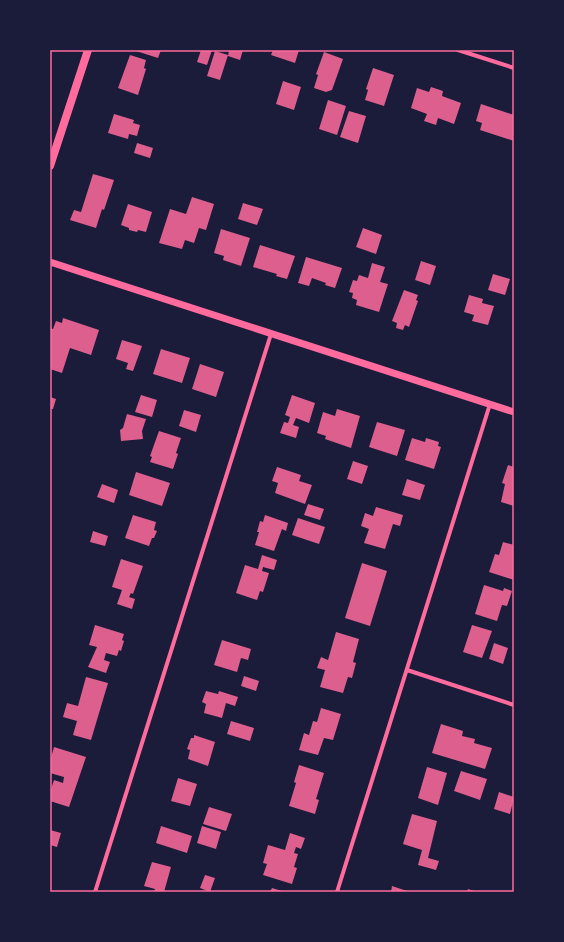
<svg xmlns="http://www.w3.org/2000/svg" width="564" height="942" viewBox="0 0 564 942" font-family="'Golos Text',sans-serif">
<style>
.building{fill:#dd5f8e}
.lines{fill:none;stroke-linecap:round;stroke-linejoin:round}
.minor{stroke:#ff6b9d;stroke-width:4}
.tertiary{stroke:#ff6b9d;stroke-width:7}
.secondary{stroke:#ff6b9d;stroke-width:8}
.neatline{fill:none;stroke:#ff6b9d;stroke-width:1.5}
</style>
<rect width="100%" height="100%" fill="#1b1b3a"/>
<path class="building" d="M133,50h28l-3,8z
M201,50h11l-5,15 -10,-3z
M229,50h14l-3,10 -12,-4z
M273,50h26l-4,13 -24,-8z
M215,51l13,4 -8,25 -13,-4z
M324,52l19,7 -11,31 -6,2 -12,-4 4,-13 -2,-1z
M130,55l16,5 -2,8 2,1 -8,26 -20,-7z
M373,68l21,7 -10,31 -19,-6 3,-10 -2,-1z
M283,81l18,6 -7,23 -18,-6z
M431,87l12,4 -1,5 19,7 -7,21 -16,-6 -2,7 -12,-4 3,-7 -16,-6 6,-20 12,4z
M328,100l18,6 -9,29 -18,-6z
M481,104l33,11v26l-34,-11 2,-7 -6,-2z
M349,111l17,5 -8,27 -18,-6z
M114,114l20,6 -1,3 7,2 -3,11 -8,-2 -1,5 -20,-6z
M137,143l16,5 -3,10 -16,-5z
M93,174l21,6 -10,30 -2,-1 -6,19 -26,-8 4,-10 7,2z
M192,197l22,7 -8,26 -7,-2 -5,15 -9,-3 -3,9 -23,-6 11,-34 16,5z
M243,203l20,6 -6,16 -19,-6z
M128,204l24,8 -6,20 -8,-2 -1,2 -8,-2v-2l-8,-3z
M363,228l19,7 -6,19 -20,-7z
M221,229l29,9 -9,28 -18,-6 1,-4 -10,-3z
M260,245l35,11 -8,23 -11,-3 1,-2 -24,-7z
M306,257l36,11 -7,20 -10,-3 1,-2 -14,-5 -3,8 -11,-3z
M421,261l15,5 -6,19 -15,-5z
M372,263l13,4 -5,15 8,2 -9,28 -23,-7 1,-5 -5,-2 1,-5 -4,-1 4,-12 4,1 2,-6 9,3z
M493,274l17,5 -5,16 -17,-5z
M404,290l14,5 -2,5 2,1 -9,26 -4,-2 -2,5 -7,-2 1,-5 -5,-2z
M469,295l14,4 -1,4 12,3 -6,19 -16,-4 2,-6 -10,-3z
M63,318l36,12 -8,25 -21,-7 -8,25 -12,-4v-41l3,1 3,-8 6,2z
M122,340l20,6 -9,25 -7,-2 2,-6 -12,-4z
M161,349l29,9 -8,25 -29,-9z
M200,364l24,8 -8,25 -24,-8z
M141,395l16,5 -5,17 -17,-5z
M292,395l23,8 -6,20 -13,-5 -3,7 6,2 -3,11 -16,-5 4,-11 4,1 2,-6 -5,-2z
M50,397l6,2 -3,10h-3z
M337,409l23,7 -9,32 -26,-9 1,-3 -9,-3 6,-21 12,4z
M184,410l17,5 -5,17 -17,-6z
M127,414l19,5 -4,12 1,8 -22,2 -1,-11 3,-2z
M377,422l28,8 -8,26 -28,-9z
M159,431l22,7 -5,15 2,1 -5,15 -23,-7 2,-5 -2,-1z
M412,438l13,4 1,-4 13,4 -1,4 3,1 -7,22 -29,-9z
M353,461l15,5 -6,18 -15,-5z
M508,465l6,2v39l-13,-4 4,-18 -3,-1z
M277,467l24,8 -2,6 13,4 -7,19 -30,-11 3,-10 -6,-2z
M136,472l34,11 -8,23 -33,-11z
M407,479l18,6 -5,15 -18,-5z
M102,484l16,6 -4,13 -17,-6z
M308,504l16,5 -4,11 -16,-5z
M376,507l27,8 -3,11 -7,-2 -8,25 -21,-6 5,-14 -8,-3 4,-13 8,3z
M133,515l23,7 -2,8 3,1 -3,7h-2l-3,8 -24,-8z
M265,515l23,8 -2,8 -4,-2 -8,22 -19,-6 4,-13h-2l3,-11 3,1z
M298,518l27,9 -6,17 -27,-9z
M93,531l15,5 -3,10 -15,-4z
M503,542l11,3v35l-25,-8 6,-18 4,1z
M262,555l15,5 -3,10 -11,-3 -1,4 7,2 -6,19 -3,-1 -3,9 -21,-7 9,-28 13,4z
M121,559l22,7 -10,28 -2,-1 -2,4 6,2 -3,10 -15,-5 5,-14 -10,-3z
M362,563l25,8 -17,55 -25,-8z
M484,585l19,6 1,-3 8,3 -5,15 -5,-1 -5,16 -22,-7z
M95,625l29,9 -2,6 2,1 -3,10 -2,-1 -2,6 -11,-3 -2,7 6,2 -4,11 -18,-6 9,-20 -8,-2z
M472,625l20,6 -10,27 -19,-6z
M336,632l23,7 -6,23 3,1 -4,15 -4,-1 -5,16 -23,-6 5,-17 -8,-2 4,-11 7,3z
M222,640l29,9 -3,11 -7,-2 -4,14 -23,-7z
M494,643l14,5 -5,16 -14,-5z
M244,676l15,5 -3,10 -15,-5z
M86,677l22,6 -17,57 -18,-5 4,-14 -14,-4 4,-14 11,3z
M206,691l12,3 1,-3 19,6 -3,9 -9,-3 -4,15 -18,-5 2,-9 -4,-2z
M321,708l20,6 -8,26 -9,-2 -6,17 -19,-5 5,-17 5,2 4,-14 4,1z
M231,721l23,7 -4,13 -23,-7z
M441,724l22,7 -1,5 13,3 -1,4 18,5 -7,21 -53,-16z
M194,735l21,7 -7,24 -20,-7 2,-9 -3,-1 4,-11h3z
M54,747l32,10 -17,50 -19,-6v-9l4,-12 9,3 1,-6 -14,-4v-12z
M299,765l25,8 -8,26 3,1 -4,14 -26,-8 7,-23 -2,-1z
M427,767l20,6 -9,32 -20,-7z
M461,771l26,8 -7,21 -26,-9z
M178,778l19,6 -7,22 -19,-5z
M499,792l15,5 -4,17 -16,-5z
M209,807l23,7 -6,17 -23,-7z
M412,814l25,7 -9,37 11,3 -3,9 -18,-5 4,-15 -19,-6z
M161,826l31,10 -5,17 -31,-10z
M202,826l19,6 -5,17 -19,-6z
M50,830l11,3 -4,14 -7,-2z
M290,833l15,5 -4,11 -5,-2 -2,6 4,1 -4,13 3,1 -5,16 -29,-9 4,-11 -4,-1 5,-18 17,5z
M152,862l19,5 -7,25h-10l1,-3 -11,-3z
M205,875l10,3 -5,14 -10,-4z
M392,886l18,6h-19z
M272,888l13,4h-15z
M468,889l9,3h-10z"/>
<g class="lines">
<path class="minor" d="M458,50l56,18
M407,670l107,35
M95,892l176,-558
M337,892l153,-488"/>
<path class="tertiary" d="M50,262l464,150"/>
<path class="secondary" d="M50,166l38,-116"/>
</g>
<rect width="564" height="942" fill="none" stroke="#1b1b3a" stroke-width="102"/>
<rect x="51" y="51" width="462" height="840" class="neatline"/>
</svg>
